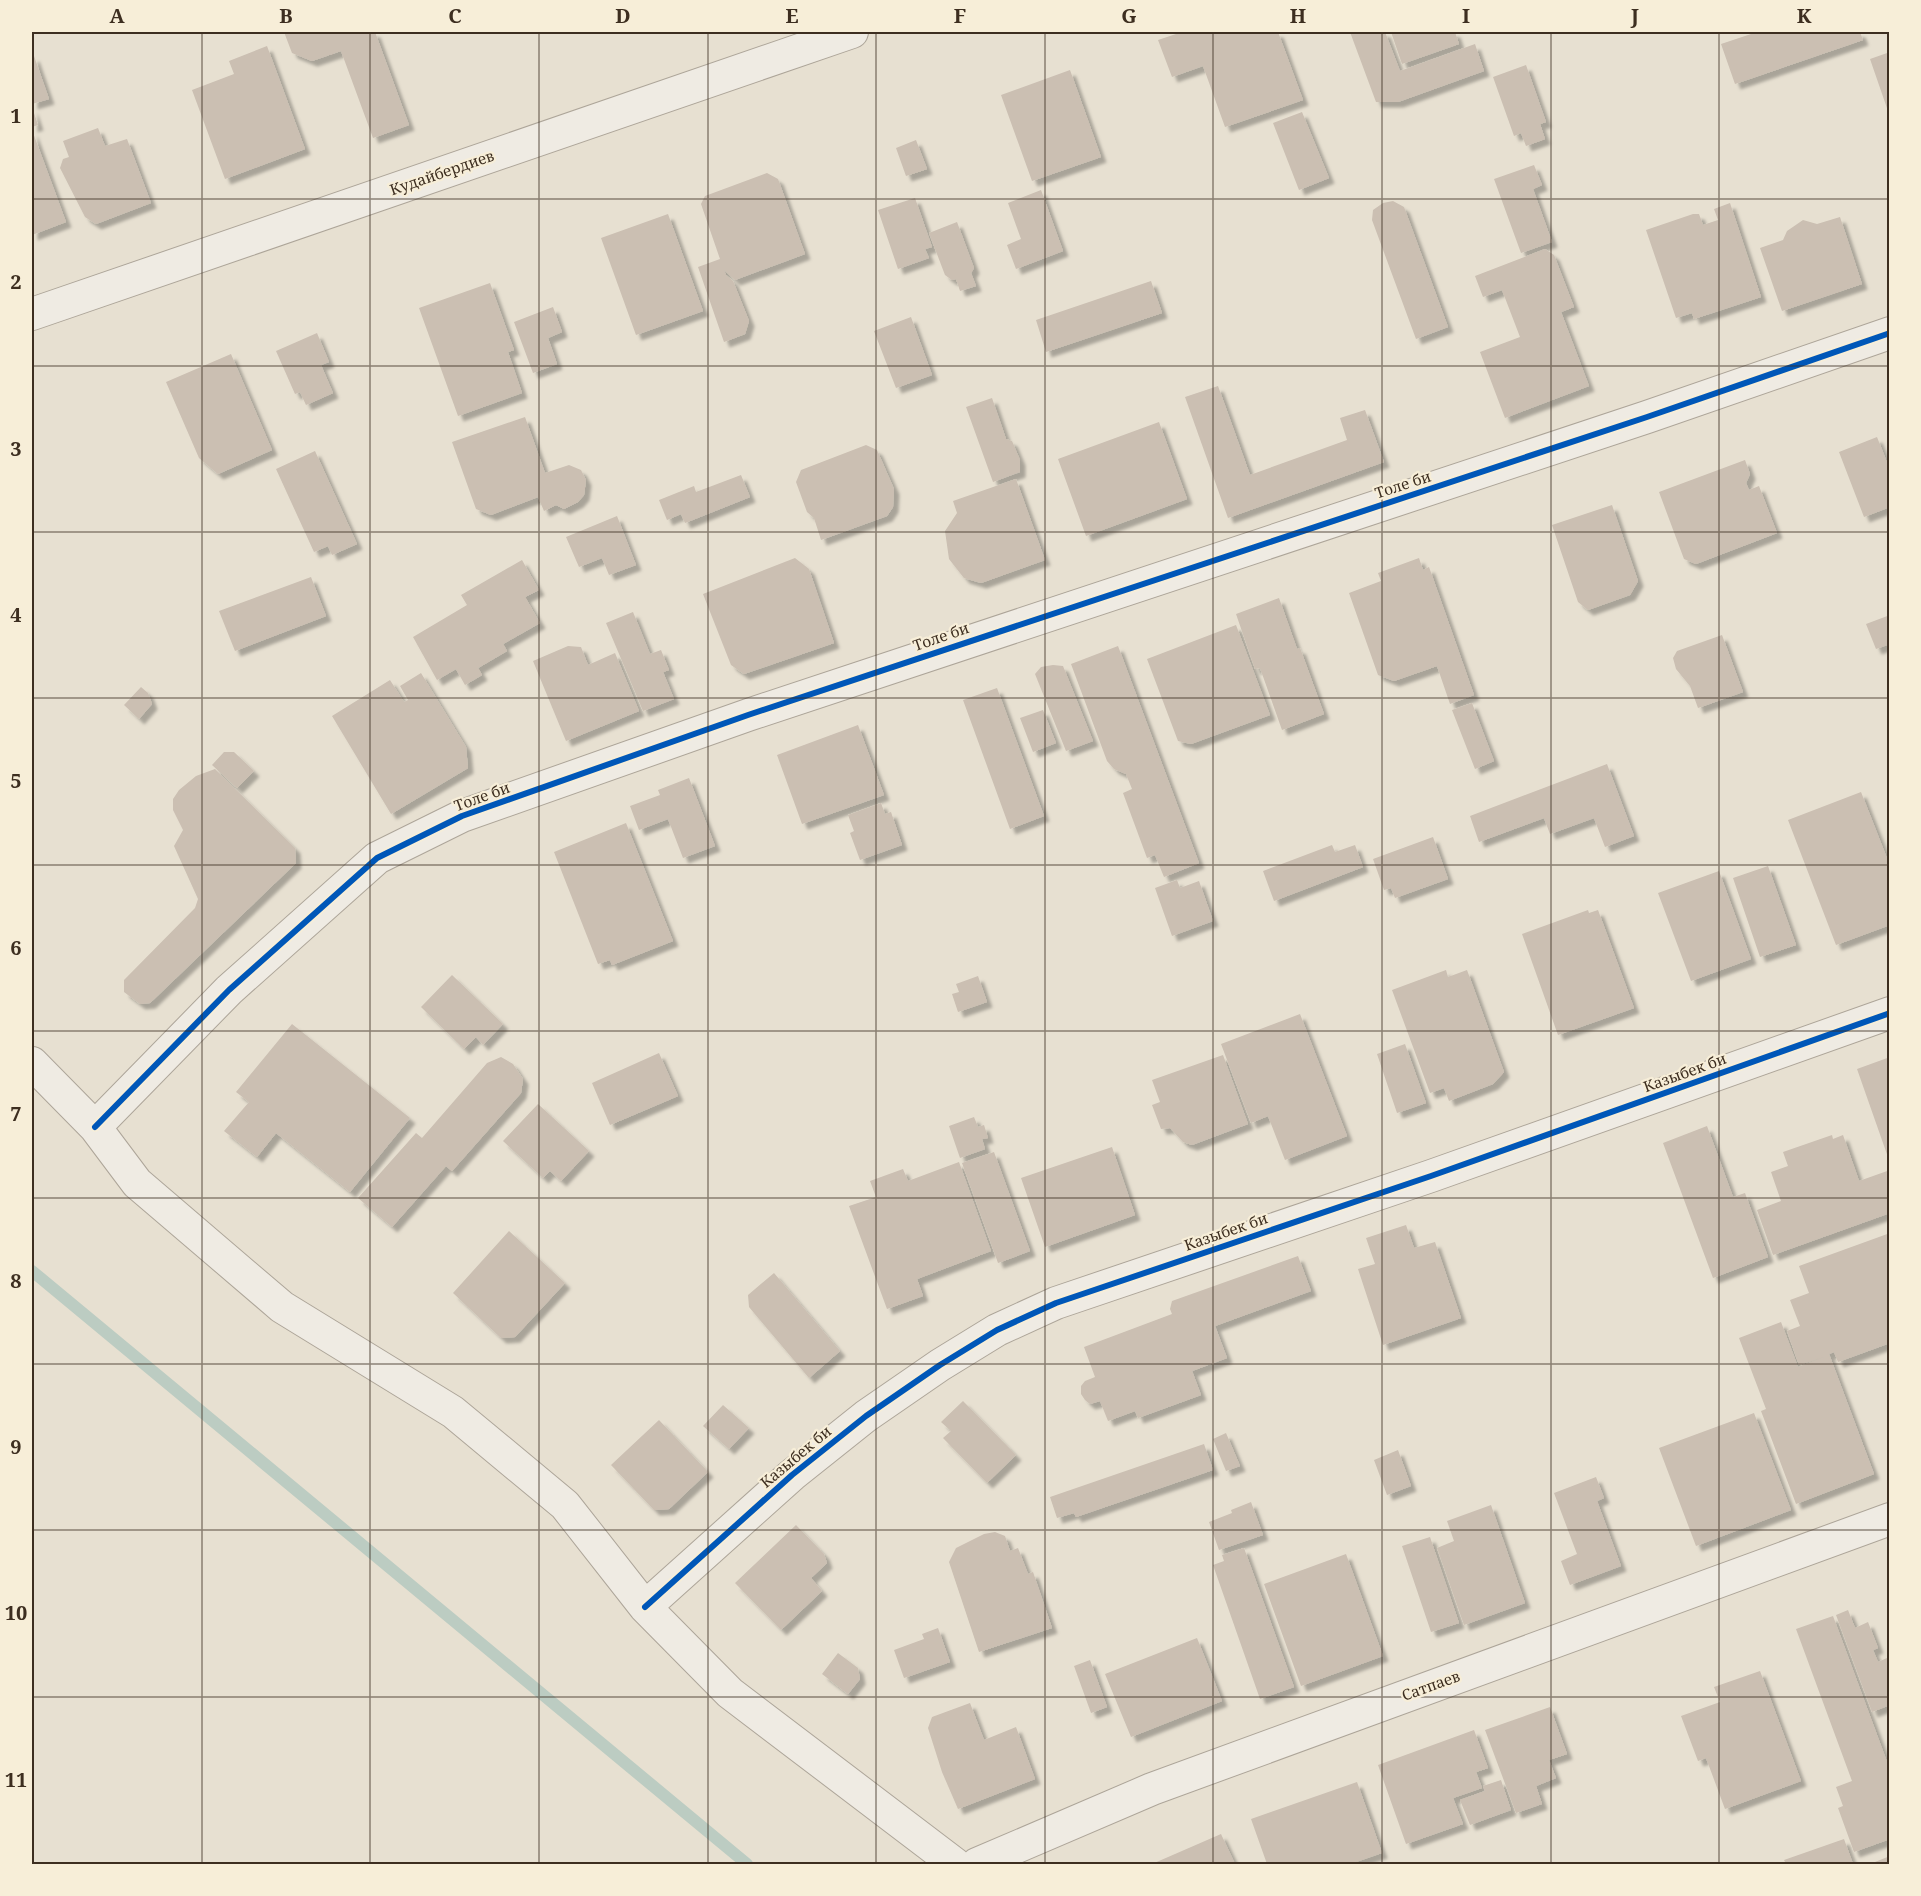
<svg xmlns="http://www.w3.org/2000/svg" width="1921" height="1896" viewBox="0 0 1921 1896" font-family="'Noto Serif',serif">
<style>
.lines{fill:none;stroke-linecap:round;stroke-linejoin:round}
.stream{stroke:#bcccc2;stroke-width:12}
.building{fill:#cbbfb2;filter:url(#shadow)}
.street-casing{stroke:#ada599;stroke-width:34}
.street{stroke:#efebe3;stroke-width:32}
.cycleway-casing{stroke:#f7eed8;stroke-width:10}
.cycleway{stroke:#0057b8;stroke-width:6}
.grid{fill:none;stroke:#3d2e20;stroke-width:1.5;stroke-opacity:0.55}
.labels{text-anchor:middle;stroke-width:4.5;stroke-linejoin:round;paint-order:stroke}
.street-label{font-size:15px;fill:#3d2e20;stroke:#f7eed8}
.neatline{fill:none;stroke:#3d2e20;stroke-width:2}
.grid-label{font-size:20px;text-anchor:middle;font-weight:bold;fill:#3d2e20}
</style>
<defs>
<filter id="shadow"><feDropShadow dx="5.5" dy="5.5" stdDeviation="1.5" flood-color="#0004"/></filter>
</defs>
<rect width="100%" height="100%" fill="#e7e0d1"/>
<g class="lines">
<path class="stream" d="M32,1271l715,593"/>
</g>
<path class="building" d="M284,32h91l34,93 -36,13 -32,-87 -29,10 -20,-8z
M1182,32h96l25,68 -78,27 -22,-61 -31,11 -14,-37z
M1350,32h35l15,39 75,-27 9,27 -86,31h-22z
M1391,32h64l4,12 -57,20z
M1757,32h103l3,8 -128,44 -14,-40z
M267,46l38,103 -80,30 -33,-89 42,-16 -5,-13z
M1890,52v62h-1l-19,-55z
M34,56l15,43 -17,5v-47z
M1526,65l20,57 -6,2 5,15 -19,7 -5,-13 -7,3 -21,-59z
M1070,70l31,87 -69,24 -31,-86z
M32,107l6,18 -6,2z
M1302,112l27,66 -30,12 -26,-67z
M98,128l7,18 22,-7 24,64 -55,21 -11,-7 -25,-49 3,-9 6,-2 -6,-16z
M32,130l34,92 -34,13z
M916,140l11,29 -21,7 -10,-28z
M1534,165l8,20 -9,4 19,53 -31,11 -27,-74z
M767,173l11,6 27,75 -70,26 -11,-10 2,5 7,6 16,40 -4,13 -21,8 -26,-75 22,-8 -19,-55 4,-8z
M1041,190l22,61 -47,18 -9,-24 14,-6 -13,-36z
M915,198l17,49 -7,2 4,9 -31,11 -20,-59z
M1393,201l11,6 44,120 -32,12 -44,-119 1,-10 10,-7z
M1730,203l31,94 -67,22 -2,-6 -16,5 -30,-88 47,-16h6l4,11 15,-5 -4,-11z
M668,214l35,97 -67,24 -35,-97z
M1840,217l22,67 -80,27 -22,-63 23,-8 4,-9 16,-11 14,4z
M957,222l17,46 -3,5 5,13 -16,5 -4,-12 -4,1 -7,-5 -16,-42z
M1545,249l9,6 20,52 -13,5 28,74 -84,32 -25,-66 40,-15 -18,-47 -19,7 -8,-21z
M1151,281l11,32 -116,39 -10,-32z
M490,283l24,67 -6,2 14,41 -64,23 -39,-108z
M553,307l9,25 -14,6 9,26 -24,9 -19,-51z
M911,317l21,58 -36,13 -22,-57z
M317,333l12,29 -8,3 12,28 -27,12 -6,-13 -5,2 -19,-43z
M231,354l41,96 -54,24 -19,-16 -33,-76z
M1218,386l32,89 97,-35 -7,-22 25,-8 19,52 -156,56 -43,-121z
M992,398l14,41 6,2 8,19v12l-27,10 -27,-75z
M525,417l20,56 24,-8 12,5 5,10 -2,15 -6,7 -14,7 -8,-4 -12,6 -6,-14 -47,18 -15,-6 -24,-67z
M1159,422l28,77 -101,37 -28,-77z
M1877,437l13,33v37l-26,10 -25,-65z
M866,445l11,5 17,39 -1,18 -6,9 -66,24 -7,-22 -7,-6 -11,-30 5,-12z
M315,451l42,93 -25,11 -4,-9 -14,6 -38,-83z
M1745,460l5,14 -4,9 3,7 10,-4 18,47 -81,31 -12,-5 -25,-67z
M741,475l9,22 -65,26 -4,-9 -14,6 -8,-20 35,-14 2,6z
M1016,479l29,81 -64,23 -17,-5 -15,-19 -4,-28 12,-18 -4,-12z
M1612,505l26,76 -8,14 -42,15 -10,-8 -26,-77z
M617,516l19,49 -27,10 -7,-17 -23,9 -13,-30z
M795,558l14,11 25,74 -90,31 -13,-9 -28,-71z
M1419,558l4,12 6,-3 45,128 -24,9 -13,-38 -43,15 -16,-6 -29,-82 32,-12 -3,-8z
M522,560l17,30 -14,7 15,26 -37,21 4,7 -29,17 4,7 -17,10 -9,-16 -19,11 -24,-43 54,-32 -6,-10z
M311,577l15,39 -91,35 -16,-40z
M1279,598l18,51 3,-1 24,66 -42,16 -22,-62 -5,1 -19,-55z
M633,612l17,42 11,-4 8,20 -6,2 11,27 -31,12 -37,-88z
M1890,615v29l-14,5 -10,-25z
M1236,625l34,90 -79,29 -13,-3 -31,-82z
M1722,635l21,57 -45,16 -8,-22 -14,-17 -3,-11 4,-7z
M568,646l13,1 7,18 27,-12 24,58 -73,30 -33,-80z
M1118,646l81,217 -35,14 -9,-22 -8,3 -24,-65 9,-4 -6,-15 -12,-5 -7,-8 -36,-97z
M1053,665l10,1 30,75 -27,10 -31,-77 6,-7z
M421,673l45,74 2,21 -77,46 -59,-98 58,-36 14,22 4,-2 -8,-14z
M141,687l7,6 4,11 -13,15 -15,-14z
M997,688l47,128 -34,13 -47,-129z
M1472,703l22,58 -19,8 -23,-59z
M1043,710l13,33 -23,9 -13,-34z
M858,725l26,70 -82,29 -25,-69z
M224,752h10l20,19 -17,17 -25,-23z
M1607,764l27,72 -29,11 -11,-29 -44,16 -6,-16 -65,24 -9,-26z
M215,769l80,79 1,15 -146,140 -10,1 -16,-12v-12l71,-72 3,-9 -24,-53 9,-16 -10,-20v-11l6,-9 17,-14z
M689,778l26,68 -32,12 -15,-39 -29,11 -9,-24 30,-11 -2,-5z
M1861,792l29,74v59l-54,20 -48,-125z
M881,803l4,11 6,-2 11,33 -42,15 -10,-27 4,-2 -6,-16z
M626,823l47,118 -61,24 -2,-5 -12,4 -44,-112z
M1433,837l15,42 -53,19 -4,-10 -7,2 -11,-31z
M1332,845l3,7 20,-7 8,22 -89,34 -11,-30z
M1768,866l28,79 -36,12 -27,-79z
M1719,871l32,88 -60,22 -33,-88z
M1177,880l3,8 19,-7 14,40 -41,15 -17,-48z
M1588,910l1,3 9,-3 36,98 -76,27 -36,-101z
M1446,970l2,7 19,-7 37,102 -11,12 -44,17 -5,-13 -14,5 -38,-103z
M452,975l51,49 -20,21 -7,-8 -12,12 -43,-42z
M978,976l9,26 -29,10 -6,-18 7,-2 -3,-8z
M1300,1014l47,122 -62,24 -17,-44 -17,7 -30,-79z
M292,1024l118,94 -60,74 -74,-59 -19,24 -33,-26 25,-29 -13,-10z
M1405,1044l21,59 -29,10 -20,-59z
M659,1053l19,43 -68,29 -18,-42z
M1223,1055l25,69 -56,21 -9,-3 -13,-14 -9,1 -9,-24 8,-3 -8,-22z
M501,1057l12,7 10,15 -2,14 -69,78 -6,-5 -54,61 -34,-29 58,-65 6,5 65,-75z
M1890,1057v103h-1l-32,-91z
M538,1104l51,47 -28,30 -11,-10 -7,7 -40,-37z
M974,1117l4,10 6,-2 4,13 -6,1 3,10 -25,9 -11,-32z
M1707,1126l26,71 12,-4 23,64 -55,21 -50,-135z
M1832,1135l1,4 10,-4 16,46 31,-11v43l-117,42 -16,-45 24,-9 -10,-29 17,-6 -5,-14z
M1112,1147l23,68 -90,32 -24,-69z
M994,1152l36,99 -32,12 -36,-100z
M959,1162l32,89 -74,28 6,17 -36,13 -38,-103 27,-9 -6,-16 33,-12 5,12z
M1406,1225l8,23 21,-6 26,76 -78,27 -25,-76 17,-5 -9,-26z
M509,1231l56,52 -50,54 -14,1 -48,-45z
M1890,1233v110l-52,19 -4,-10 -5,2 45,120 -78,30 -35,-93 5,-2 -27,-71 42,-16 17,45 26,-10 -25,8 -12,-34 13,-5 -10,-26 19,-7 -10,-27z
M1298,1256l13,35 -96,35 12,32 -35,13 9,24 -63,23 -3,-7 -27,10 -8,-20 -10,3 -5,-4 -4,-6v-8l4,-5 10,-4 -11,-30 88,-33 -2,-5 2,-8z
M774,1273l66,78 -31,27 -60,-71 -1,-12z
M963,1401l53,54 -29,28 -44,-45 8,-7 -10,-9z
M723,1405l26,23 -20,21 -26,-23z
M1754,1413l37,97 -95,36 -37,-98z
M659,1420l49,52 -39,37 -15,1 -43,-45z
M1226,1433l14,33 -14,5 -13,-32z
M1204,1444l9,26 -137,47 -2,-4 -17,5 -7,-21z
M1398,1450l13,36 -24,9 -13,-35z
M1596,1477l8,21 -7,3 24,65 -51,19 -9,-24 16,-7 -23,-61z
M1251,1502l12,33 -44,15 -10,-28 23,-9 -1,-3z
M1491,1505l34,98 -61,22 -27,-77 17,-7 -7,-20z
M796,1525l28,29 3,9 -16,15 11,13 -41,39 -46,-47z
M995,1532l10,4 5,15 8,-3 10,26 5,-2 19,56 -73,24 -30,-90 7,-14 28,-14z
M1430,1537l29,86 -28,9 -29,-86z
M1244,1548l50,139 -34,12 -47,-134 11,-4 -2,-6z
M1346,1554l37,102 -82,30 -37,-102z
M1848,1610l7,18 13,-6 10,26 -5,2 5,12 9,-4 3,2v45l-18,7 -36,-97z
M1833,1616l57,154v69l-36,13 -16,-44 5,-2 -7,-19 16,-6 -56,-152z
M938,1628l12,34 -46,16 -10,-28 30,-11 -2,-5z
M1197,1638l25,63 -91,36 -26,-63z
M838,1653l20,15 2,11 -12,15 -26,-20z
M1090,1660l17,47 -16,6 -17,-47z
M1760,1671l41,110 -76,28 -19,-51 -8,3 -17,-45 39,-14 -6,-15z
M970,1703l14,37 32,-13 19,52 -77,30 -16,-37 -14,-44 4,-11z
M1550,1707l17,47 -18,6 7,18 -20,8 6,18 -26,9 -31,-83z
M1474,1730l14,38 -12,4 6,16 -29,10 10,26 -57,20 -28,-79z
M1501,1780l10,30 -41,15 -10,-25 25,-9 -2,-5z
M1357,1782l25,71 -32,11h-83l-16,-45z
M1221,1834l14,30h-83z
M1844,1839l9,25h-67l-2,-4z
M1890,1856v8h-20z"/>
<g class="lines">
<g class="street-casing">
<path id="street" d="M32,314l820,-282
M32,1063l63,64 42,56 145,124 171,105 112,93 80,102 85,86 225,171
M95,1127l134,-137 148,-132 85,-42 286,-101 899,-298 243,-84
M645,1607l147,-132 74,-59 74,-51 57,-35 59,-27 375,-127 459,-163
M977,1864l175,-75 738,-270"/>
</g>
<use href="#street" class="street"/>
<g class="cycleway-casing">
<path id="cycleway" d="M95,1127l134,-137 148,-132 85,-42 286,-101 899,-298 243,-84
M645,1607l147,-132 74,-59 74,-51 57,-35 59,-27 375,-127 459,-163"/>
</g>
<use href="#cycleway" class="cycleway"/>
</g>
<path class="grid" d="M202,32v1832M370,32v1832M539,32v1832M708,32v1832M876,32v1832M1045,32v1832M1213,32v1832M1382,32v1832M1551,32v1832M1719,32v1832M32,199h1858M32,366h1858M32,532h1858M32,698h1858M32,865h1858M32,1031h1858M32,1198h1858M32,1364h1858M32,1530h1858M32,1697h1858"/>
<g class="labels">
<g class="street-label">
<text transform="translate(442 173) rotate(-19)" y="5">Кудайбердиев</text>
<text transform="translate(1403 485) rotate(-18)" y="5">Толе би</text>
<text transform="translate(941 637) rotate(-19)" y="5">Толе би</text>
<text transform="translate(482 797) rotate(-20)" y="5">Толе би</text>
<text transform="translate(1685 1073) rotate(-20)" y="5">Казыбек би</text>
<text transform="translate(1226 1232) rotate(-19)" y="5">Казыбек би</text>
<text transform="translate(796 1457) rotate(-40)" y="5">Казыбек би</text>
<text transform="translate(1431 1686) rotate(-20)" y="5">Сатпаев</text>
</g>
</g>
<rect width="1921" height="1896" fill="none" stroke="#f7eed8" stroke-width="66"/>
<rect x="33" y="33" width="1855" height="1830" class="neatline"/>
<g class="grid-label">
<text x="117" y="23">A</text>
<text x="286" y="23">B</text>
<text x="455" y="23">C</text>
<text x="623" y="23">D</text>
<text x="792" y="23">E</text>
<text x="960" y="23">F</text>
<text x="1129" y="23">G</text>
<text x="1298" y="23">H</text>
<text x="1466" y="23">I</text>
<text x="1635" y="23">J</text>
<text x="1804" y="23">K</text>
<text x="16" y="123">1</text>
<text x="16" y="289">2</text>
<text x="16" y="456">3</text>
<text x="16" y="622">4</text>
<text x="16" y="788">5</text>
<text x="16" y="955">6</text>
<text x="16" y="1121">7</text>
<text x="16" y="1288">8</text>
<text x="16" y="1454">9</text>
<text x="16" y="1620">10</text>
<text x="16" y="1787">11</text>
</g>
</svg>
